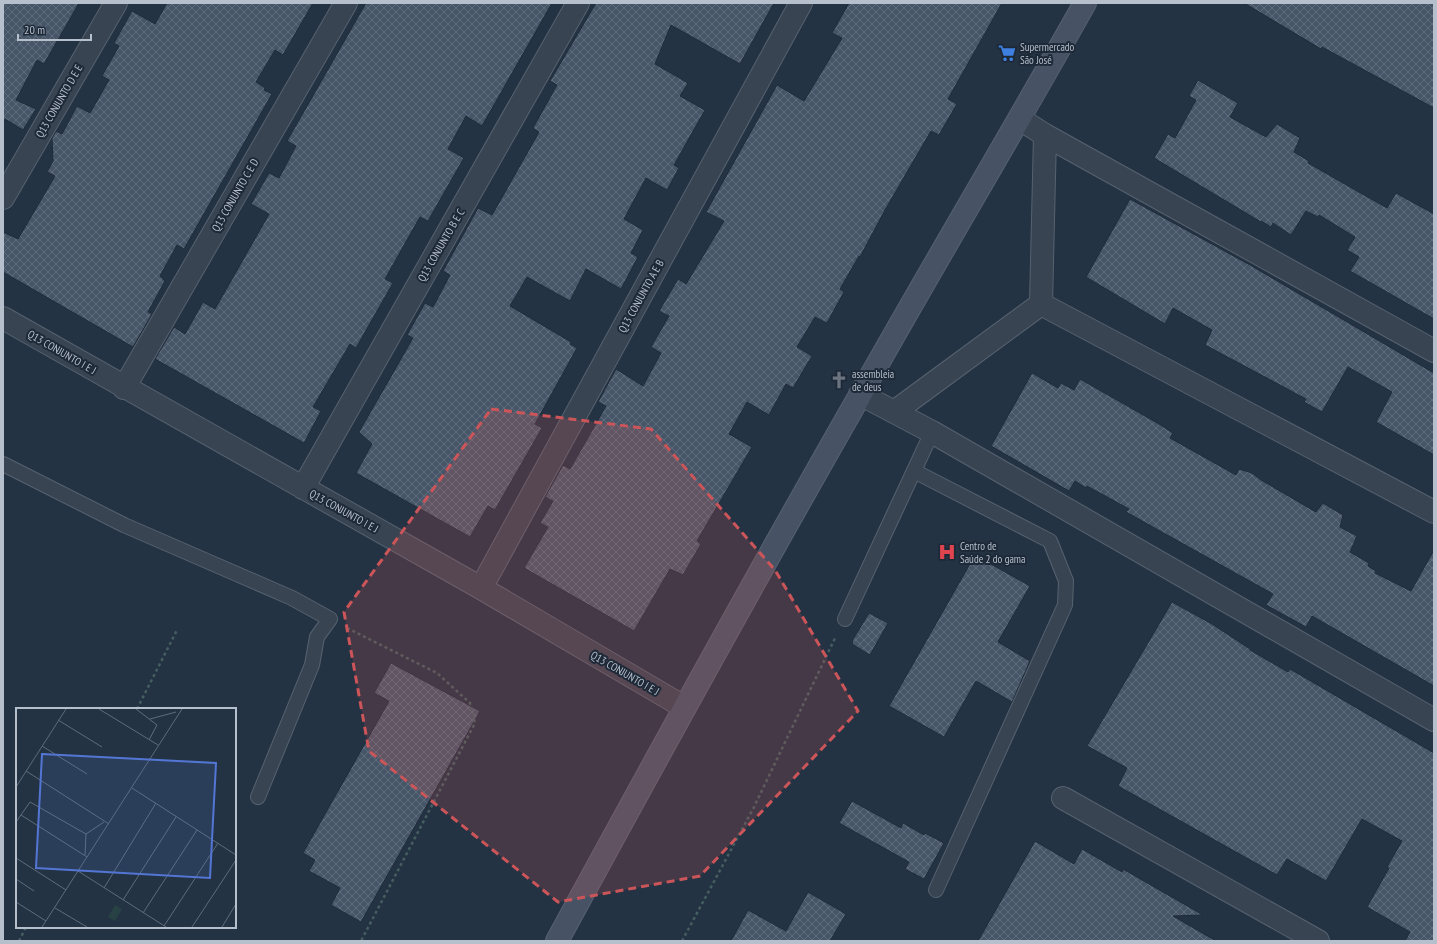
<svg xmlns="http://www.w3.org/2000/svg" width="1437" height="944" viewBox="0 0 1437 944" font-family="'PT Sans Narrow',sans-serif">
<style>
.building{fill:url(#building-cross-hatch);stroke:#202b3a}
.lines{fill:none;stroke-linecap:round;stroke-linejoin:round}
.lane-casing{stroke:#57626f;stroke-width:16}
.street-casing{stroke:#57626f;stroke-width:24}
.secondary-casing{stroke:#57626f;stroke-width:24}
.path{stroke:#455e60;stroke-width:2.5;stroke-dasharray:3 3;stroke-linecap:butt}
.lane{stroke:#394452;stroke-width:14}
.street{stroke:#394452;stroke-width:22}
.secondary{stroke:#475365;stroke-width:22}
.marked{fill:#cc5559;fill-opacity:0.2;stroke:#cc5559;stroke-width:3;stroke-dasharray:8 5;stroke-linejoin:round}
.labels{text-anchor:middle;stroke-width:4;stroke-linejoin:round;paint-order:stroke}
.poi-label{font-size:11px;fill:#b6bfcc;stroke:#1e2938;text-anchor:start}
.street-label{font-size:11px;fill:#b6bfcc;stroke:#1e2938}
.inset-road{fill:none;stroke:#5e6b7a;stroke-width:1}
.view{fill:#5376d4;fill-opacity:0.15;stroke:#5376d4;stroke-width:2}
.inset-edge{fill:none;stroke:#b6bfcc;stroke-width:2}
</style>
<defs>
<pattern id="building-cross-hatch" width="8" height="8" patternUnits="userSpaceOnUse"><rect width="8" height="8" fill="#465567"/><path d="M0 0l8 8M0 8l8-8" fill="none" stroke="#5e6c7c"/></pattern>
</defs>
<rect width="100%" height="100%" fill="#243343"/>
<path class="building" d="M3,3h76l-35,61 -7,-4 -21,40 20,9 -13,21 -18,-11 -2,5z
M167,3h146l-30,52 -8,-5 -19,32 9,6 -1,2 8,4 -88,155 -7,-4 -17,31 5,5 -17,31 4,2 -19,33 -130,-75v-40l15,7 37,-63 -8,-4 6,-11 -1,-23 4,-7 6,3 15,-28 13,7 19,-33 -7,-4 17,-30 -5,-3 18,-32 23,13z
M366,3h186l-70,123 -16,-10 -18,33 16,9 -36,63 -8,-4 -35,62 8,4 -37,65 -6,-4 -37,63 8,4 -17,32 -149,-84 19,-32 11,7 18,-32 12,7 54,-95 -18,-10 18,-31 10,5 17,-32 -9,-5z
M596,3h178l-34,61 -69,-39 -16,39 33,19 -8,13 25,14 -31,55 5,3 -12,22 -21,-12 -22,41 19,11 -12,23 7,4 -17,32 -35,-20 -16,32 -43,-24 -17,29 61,36 -1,2 7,4 -42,76 7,4 -47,82 -7,-4 -18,31 -114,-64 16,-29 -13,-12 54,-94 -6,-3 18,-32 8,4 17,-32 -7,-4 35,-63 14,7 47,-83 -6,-4 24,-43 -7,-4z
M849,3h153l-54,96 9,5 -18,31 -8,-4 -46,79 -25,47 -1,-1 -19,33 4,3 -17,31 -12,-6 -18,30 15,9 -19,32 -7,-4 -17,31 -22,-13 -18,32 23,13 -55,94 4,3 -18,31 -13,-6 -36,62 -110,-63 24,-41 -8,-4 13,-22 -8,-4 18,-32 7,4 36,-63 -8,-4 18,-33 27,17 18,-33 -10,-6 18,-31 -10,-5 19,-32 8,5 38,-63 -18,-9 71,-127 27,16 38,-63 -10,-5z
M1244,3h190v105l-112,-61 -1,2z
M1198,80l40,23 -8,14 36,20 11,-13 23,14 -6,14 15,9 -1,2 35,20 44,25 9,-15 38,21v105l-84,-48 9,-14 -12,-7 8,-13 -36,-22 -1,2 -12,-6 -15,24 -18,-12 -2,4 -10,-6v1l-107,-64 14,-24 7,4 21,-38 -7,-4z
M1130,199l120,66 184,108v82l-58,-33 16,-30 -44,-25 -26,45 -18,-10 2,-3 -101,-54 7,-15 -39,-22 -8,16 -79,-47z
M1032,373l26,15 3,-5 13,7 6,-11 79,45 14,9 -3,5 66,37 3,-6 13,4 9,7 55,32 7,-9 20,12 -3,12 17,9 -7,16 19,11 -1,3 8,5 -1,2 36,18 23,-41v136l-122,-70 -6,11 -40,-22 7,-11 -147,-82 3,-3 -42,-23 -1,2 -11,-7 -6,10 -78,-45z
M975,555l55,31 -32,56 32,19 -18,41 -36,-21 -32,56 -55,-31z
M1172,602l40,22 38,25v1l38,22 2,-3 144,84v188h-29l5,-9 -43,-25 22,-39 -2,-1 15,-26 -40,-22 -36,62 -39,-22 -10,16 -159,-89 9,-18 -40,-22z
M869,613l19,10 -18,32 -18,-11 1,-2 -1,-1z
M391,663l89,48 -119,211 -30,-17 9,-17 -31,-17 6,-11 -12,-7 86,-152 -15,-8z
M852,801l49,27 2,-5 21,12 1,-2 19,10 -20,36 -19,-10 4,-7 -70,-39z
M1035,841l39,23 8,-15 40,23 1,-3 80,46 -30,1 43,25h-238z
M808,892l38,22 -16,27h-99l17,-31 38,21z"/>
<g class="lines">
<g class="lane-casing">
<path id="lane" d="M3,464l121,61 168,73 38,21 -13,18 -5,28 -54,132
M914,471l136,70 16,40 -1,24 -129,285
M845,619l87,-187"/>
</g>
<g class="street-casing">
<path id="street" d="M1020,119l25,16 389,216
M3,198l113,-195
M1041,304l393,208
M1041,304l4,-169
M3,318l478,270 203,119
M124,388l222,-385
M860,394l72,38 502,288
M894,412l147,-108
M303,488l275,-485
M481,588l320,-585
M1063,798l255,143"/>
</g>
<g class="secondary-casing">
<path id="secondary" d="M557,941c99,-182 199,-364 302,-544 74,-132 152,-262 226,-394"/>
</g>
<path class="path" d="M347,628l90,45 33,30 5,20 -114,218
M137,709l40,-79
M19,941l7,-14
M682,941l72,-134 82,-171"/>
<use href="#lane" class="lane"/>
<use href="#street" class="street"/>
<use href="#secondary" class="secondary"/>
</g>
<path class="marked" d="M491,409l160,20 124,141 83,141 -158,165 -142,26 -189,-151 -25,-139z"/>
<defs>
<g id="supermarket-bare" transform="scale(1.38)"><path d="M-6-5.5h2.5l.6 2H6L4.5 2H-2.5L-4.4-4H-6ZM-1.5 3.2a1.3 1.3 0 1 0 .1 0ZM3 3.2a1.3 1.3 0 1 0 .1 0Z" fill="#3f7fe0" stroke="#1e2938" stroke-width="2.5" paint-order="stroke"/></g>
<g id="church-bare" transform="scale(1.38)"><path d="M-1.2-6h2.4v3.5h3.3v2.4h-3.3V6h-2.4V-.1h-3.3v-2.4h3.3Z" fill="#6b7280" stroke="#1e2938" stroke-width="2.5" paint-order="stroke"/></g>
<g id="hospital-bare" transform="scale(1.38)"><path d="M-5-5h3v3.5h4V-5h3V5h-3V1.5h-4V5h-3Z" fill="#e0444e" stroke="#1e2938" stroke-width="2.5" paint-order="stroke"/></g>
</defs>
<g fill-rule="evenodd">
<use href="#supermarket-bare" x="1007" y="53"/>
<use href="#church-bare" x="839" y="380"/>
<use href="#hospital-bare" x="947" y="552"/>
</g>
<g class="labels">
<g class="poi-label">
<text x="1020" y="51">Supermercado<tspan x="1020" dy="13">São José</tspan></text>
<text x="852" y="378">assembleia<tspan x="852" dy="13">de deus</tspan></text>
<text x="960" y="550">Centro de<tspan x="960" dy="13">Saúde 2 do gama</tspan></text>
</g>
<g class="street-label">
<text transform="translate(59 101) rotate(-60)" y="4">Q13 CONJUNTO D E E</text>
<text transform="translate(235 195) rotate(-60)" y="4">Q13 CONJUNTO C E D</text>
<text transform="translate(441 245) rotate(-60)" y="4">Q13 CONJUNTO B E C</text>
<text transform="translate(641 296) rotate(-61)" y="4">Q13 CONJUNTO A E B</text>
<text transform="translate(62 352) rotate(30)" y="4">Q13 CONJUNTO I E J</text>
<text transform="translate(344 511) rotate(29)" y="4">Q13 CONJUNTO I E J</text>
<text transform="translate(625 673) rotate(30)" y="4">Q13 CONJUNTO I E J</text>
</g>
</g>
<g transform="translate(16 708)">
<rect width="220" height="220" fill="#243343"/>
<path d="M99,197l7,4 -7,12 -7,-4z" fill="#274144"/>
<path class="inset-road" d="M83,1l59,36M120,1l21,16 -8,15M134,11l26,-7M42,12l44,27M26,38l45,28M10,63l83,53M0,79l50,-78M116,80l104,67M5,107l66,42M0,114l14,-20 56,32M70,126l18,-12M69,147l1,-21M0,150l50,32M62,163l88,56M0,171l18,12M88,180l52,-85M107,192l53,-83M0,194l30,19M39,200l32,19M127,205l54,-83M148,218l54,-83M26,219l140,-218M176,219l44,-67M206,219l14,-23"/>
<path class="view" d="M26,46l174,9 -6,115 -174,-10z"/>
<rect width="220" height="220" class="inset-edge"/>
</g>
<rect width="1437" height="944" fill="none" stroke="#b6bfcc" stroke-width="8"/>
<path d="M18 34v6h73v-6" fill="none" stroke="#b6bfcc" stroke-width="2"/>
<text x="24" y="34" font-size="12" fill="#b6bfcc" stroke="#1e2938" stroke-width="3" paint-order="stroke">20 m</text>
</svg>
